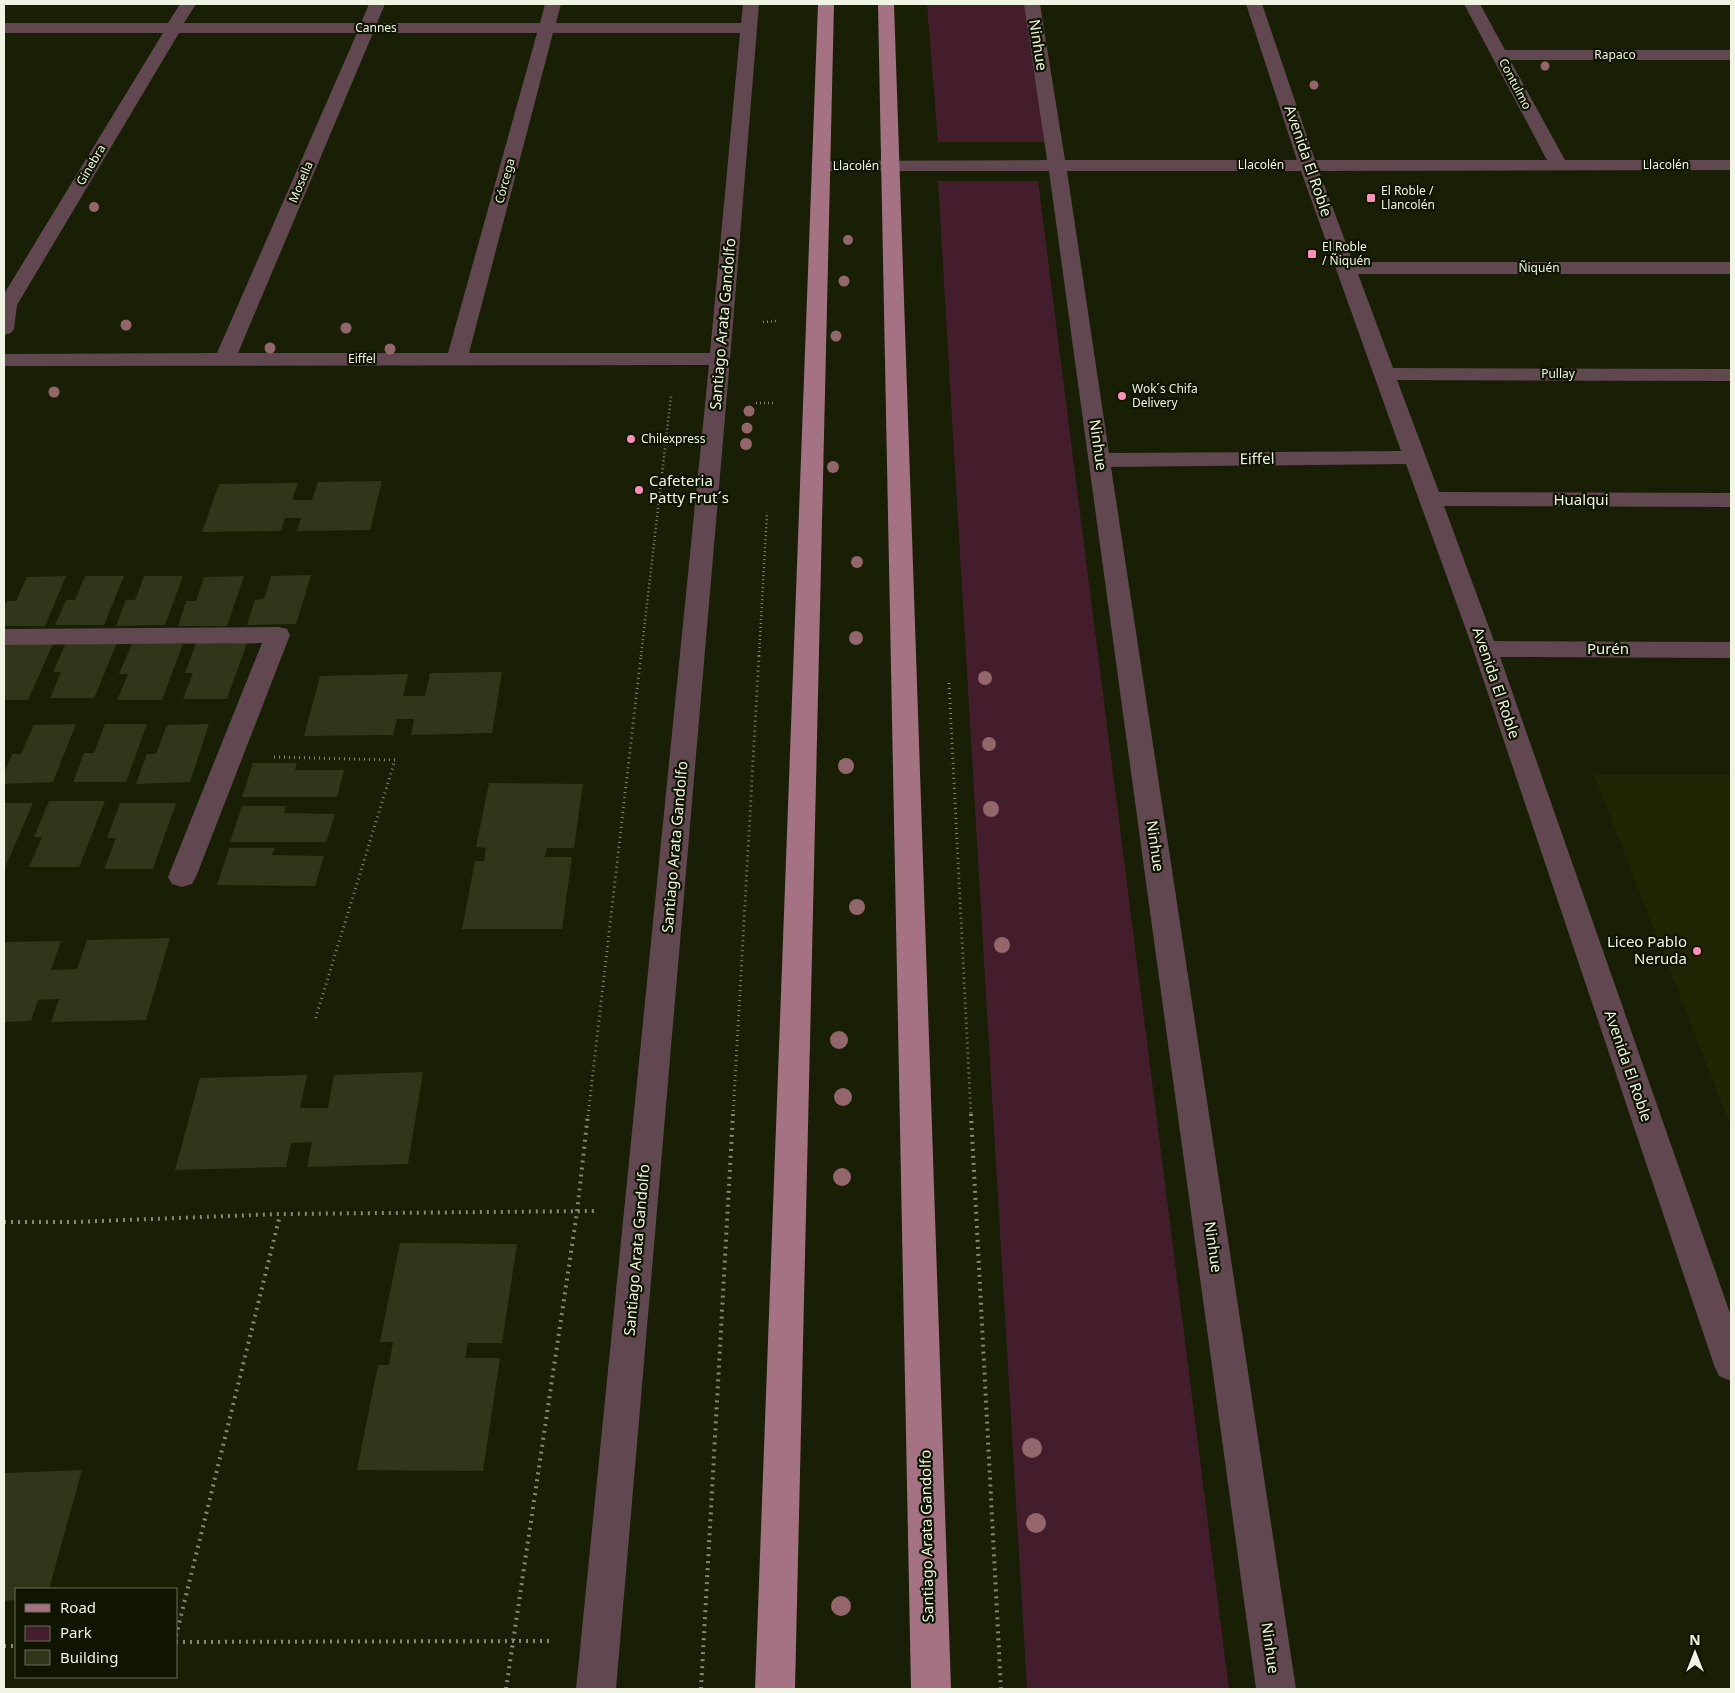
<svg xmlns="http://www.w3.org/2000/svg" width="1735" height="1693" viewBox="0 0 1735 1693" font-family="'Noto Sans',sans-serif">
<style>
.built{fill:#1e2603}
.green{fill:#441d2d}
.building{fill:#2f361a}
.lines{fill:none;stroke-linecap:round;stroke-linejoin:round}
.path-far2{stroke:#838973;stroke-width:2.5;stroke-dasharray:1 3;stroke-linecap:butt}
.path-far1{stroke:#838973;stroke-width:3;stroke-dasharray:1 4;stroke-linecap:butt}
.path{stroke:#838973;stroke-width:4;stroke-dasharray:2 5;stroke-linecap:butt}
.minor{fill:#604750;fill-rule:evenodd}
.major{fill:#a57284;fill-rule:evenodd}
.tree{fill:#93666b}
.poi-dot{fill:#ff8eb9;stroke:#101500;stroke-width:2}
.labels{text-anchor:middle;stroke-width:4.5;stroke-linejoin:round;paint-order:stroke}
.far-street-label{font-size:12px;fill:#eff4e3;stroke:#101500}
.far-poi-label{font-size:12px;fill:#eff4e3;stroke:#101500;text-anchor:start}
.street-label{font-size:15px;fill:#eff4e3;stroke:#101500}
.poi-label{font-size:15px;fill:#eff4e3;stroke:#101500;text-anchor:start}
</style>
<rect width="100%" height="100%" fill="#181f04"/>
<path class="built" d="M1594,775h137v352z"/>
<path class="green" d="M927,4h99l24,138h-112z
M938,181h100l191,1508h-202z"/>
<path class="building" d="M382,481l-12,49 -73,1 4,-13h-16l-4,13 -79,1 17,-48 79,-1 -6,17h20l6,-18z
M311,575l-15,49 -49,1 8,-25 9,-1 7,-23z
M66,576l-21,50h-41v-19l3,-6h9l11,-24z
M85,576h39l-20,49h-49l11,-25h9z
M144,576h39l-18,49 -49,1 10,-26h9z
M244,576l-17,50h-49l8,-25h10l8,-24z
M66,643h51l-23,55h-44l11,-26h-8z
M196,643h51l-20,56h-44l10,-26h-8z
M4,644h49l-25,56h-24z
M132,644h51l-21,56h-45l11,-26h-9z
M502,672l-10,61 -81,2 3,-16h-17l-4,16 -89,1 16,-60 88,-2 -5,22h22l5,-23z
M76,724l-23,58 -49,2v-11l8,-19h9l13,-29z
M105,724h42l-21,58h-53l11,-29h10z
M209,724l-19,58 -54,2 11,-30h9l11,-29z
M253,763h44l-2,7h49l-7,27h-95z
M489,783l94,1 -9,64h-27l-2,9h27l-10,72h-100l13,-68h9l2,-13 -10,-1z
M49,801h56l-26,66h-50l13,-30h-8z
M4,803h29l-29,67z
M120,803h56l-23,66h-49l12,-31h-9z
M242,806h44l-2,7 51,1 -9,28h-96z
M229,848h46l-3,7 52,1 -9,30 -98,-1z
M170,938l-24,82 -95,2 8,-23 -21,1 -7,21 -27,1v-80l57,-1 -10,29 26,-1 10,-29z
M423,1072l-15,92 -101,3 5,-25 -21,1 -5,24 -111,3 25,-92 107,-3 -7,33h28l6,-33z
M400,1243l117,1 -15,99h-34l-3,15h35l-17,113 -126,-1 21,-105h11l4,-23h-13z
M82,1470l-33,119h-33v11l-12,1v-128z"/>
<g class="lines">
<path class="path-far2" d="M763,322l13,-1
M756,403h17
M641,656l30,-260
M759,656l8,-144"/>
<path class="path-far1" d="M949,683l22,433
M274,757l121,3 -80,260
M588,1116l53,-461
M733,1116l26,-461"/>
<path class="path" d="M971,1114l30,575
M4,1222h70l206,-8 315,-3
M176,1636l104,-421
M176,1642l376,-1
M4,1646h12
M506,1689l71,-477 11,-98
M701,1689l32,-575"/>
<path class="minor" d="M180,4h16l-12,19h177l8,-19h16l-8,19h163l5,-19h16l-5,19h185l2,-19h16l-29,355 -114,1330h-40l133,-1324 -705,1v-12l213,-1 140,-320h-178l-162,272 -3,24 -3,4 -7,2v-41l159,-261h-159v-10h164zM373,33h164l-89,320h-210zM553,33h187l-30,320h-241z
M1024,4h16l25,156h232l-51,-156h16l53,156h232l-83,-156h16l25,46h226v10h-221l55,100h166v10l-412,1 34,91h378v12h-373l35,94 338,1v12l-334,-1 42,112 292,1v14l-287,-1 50,135 237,1v16l-231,-1 231,659v65l-12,-5 -5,-11 -241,-716 -67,-185 -295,3 185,1222h-40l-207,-1518h-229l-6,-1 -3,-4 3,-4 6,-1 227,-1zM1067,171h234l100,280 -292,2z
M278,627l9,2 3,6 -94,242 -4,7 -10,3 -10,-3 -4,-7 94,-234 -258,2v-16z"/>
<path class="major" d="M818,4h16l-39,1685h-40z
M878,4h16l57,1685h-40z"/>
</g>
<g class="tree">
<circle cx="1545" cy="66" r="4.5"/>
<circle cx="1314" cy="85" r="4.5"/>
<circle cx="94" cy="207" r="5"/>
<circle cx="848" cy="240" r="5"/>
<circle cx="844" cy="281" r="5.5"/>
<circle cx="126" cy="325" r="5.5"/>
<circle cx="346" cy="328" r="5.5"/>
<circle cx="836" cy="336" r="5.5"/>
<circle cx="270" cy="348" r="5.5"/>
<circle cx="390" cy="349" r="5.5"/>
<circle cx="54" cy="392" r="5.5"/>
<circle cx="749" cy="411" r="5.5"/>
<circle cx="747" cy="428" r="5.5"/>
<circle cx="746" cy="444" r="6"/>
<circle cx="833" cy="467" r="6"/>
<circle cx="857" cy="562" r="6"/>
<circle cx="856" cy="638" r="7"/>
<circle cx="985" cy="678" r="7"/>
<circle cx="989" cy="744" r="7"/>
<circle cx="846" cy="766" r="8"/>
<circle cx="991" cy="809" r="8"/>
<circle cx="857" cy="907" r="8"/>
<circle cx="1002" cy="945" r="8"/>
<circle cx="839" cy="1040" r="9"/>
<circle cx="843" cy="1097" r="9"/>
<circle cx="842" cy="1177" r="9"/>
<circle cx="1032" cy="1448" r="10"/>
<circle cx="1036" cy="1523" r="10"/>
<circle cx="841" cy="1606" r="10"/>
</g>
<g class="poi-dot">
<rect x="1366" y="193" width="10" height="10" rx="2.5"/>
<rect x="1307" y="249" width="10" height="10" rx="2.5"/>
<circle cx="1122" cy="396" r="5"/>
<circle cx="631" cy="439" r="5"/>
<circle cx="639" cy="490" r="5"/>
<circle cx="1697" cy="951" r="5"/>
</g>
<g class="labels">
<g class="far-street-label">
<text x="376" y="32">Cannes</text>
<text x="1615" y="59">Rapaco</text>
<text transform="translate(1515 84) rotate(62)" y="4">Contulmo</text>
<text transform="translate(91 165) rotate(-59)" y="4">Ginebra</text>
<text x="1261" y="169">Llacolén</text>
<text x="1666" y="169">Llacolén</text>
<text x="856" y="170">Llacolén</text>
<text transform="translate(505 181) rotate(-75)" y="4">Córcega</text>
<text transform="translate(301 182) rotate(-67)" y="4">Mosella</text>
<text x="1539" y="272">Ñiquén</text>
<text x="362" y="363">Eiffel</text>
<text x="1558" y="378">Pullay</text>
</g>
<g class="far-poi-label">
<text x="1381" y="195">El Roble /<tspan x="1381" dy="14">Llancolén</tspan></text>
<text x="1322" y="251">El Roble<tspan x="1322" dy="14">/ Ñiquén</tspan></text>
<text x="1132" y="393">Wok´s Chifa<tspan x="1132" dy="14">Delivery</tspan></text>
<text x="641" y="443">Chilexpress</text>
</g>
<g class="street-label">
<text transform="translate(1038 45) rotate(81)" y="5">Ninhue</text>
<text transform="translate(1308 161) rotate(71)" y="5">Avenida El Roble</text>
<text transform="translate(723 324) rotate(-85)" y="5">Santiago Arata Gandolfo</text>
<text transform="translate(1098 445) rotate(82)" y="5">Ninhue</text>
<text transform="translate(1257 459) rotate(-1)" y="5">Eiffel</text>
<text x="1581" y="505">Hualqui</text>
<text x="1608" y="654">Purén</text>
<text transform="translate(1496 683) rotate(71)" y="5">Avenida El Roble</text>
<text transform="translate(1155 846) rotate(82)" y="5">Ninhue</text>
<text transform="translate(675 847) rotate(-85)" y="5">Santiago Arata Gandolfo</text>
<text transform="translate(1628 1066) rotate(71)" y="5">Avenida El Roble</text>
<text transform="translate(1213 1247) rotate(82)" y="5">Ninhue</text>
<text transform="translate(637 1250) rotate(-85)" y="5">Santiago Arata Gandolfo</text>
<text transform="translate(927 1536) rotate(-91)" y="5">Santiago Arata Gandolfo</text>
<text transform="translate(1270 1648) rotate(82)" y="5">Ninhue</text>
</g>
<g class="poi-label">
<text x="649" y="486">Cafeteria<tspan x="649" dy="17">Patty Frut´s</tspan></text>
<text x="1687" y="947" text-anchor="end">Liceo Pablo<tspan x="1687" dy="17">Neruda</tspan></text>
</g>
</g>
<rect width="1735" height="1693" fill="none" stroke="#eff4e3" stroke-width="10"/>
<rect x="15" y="1588" width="162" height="90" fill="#101500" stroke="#696e5b"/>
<rect x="25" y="1604" width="25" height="8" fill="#a57284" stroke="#696e5b"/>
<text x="60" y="1613" font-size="15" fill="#eff4e3">Road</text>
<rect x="25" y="1626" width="25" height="15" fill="#441d2d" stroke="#696e5b"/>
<text x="60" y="1638" font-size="15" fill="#eff4e3">Park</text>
<rect x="25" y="1650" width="25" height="15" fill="#2f361a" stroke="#696e5b"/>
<text x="60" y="1663" font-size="15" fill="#eff4e3">Building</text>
<g transform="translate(1695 1653)" stroke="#101500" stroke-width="4" paint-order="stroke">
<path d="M0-4L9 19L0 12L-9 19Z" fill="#eff4e3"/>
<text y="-8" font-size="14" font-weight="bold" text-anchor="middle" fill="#eff4e3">N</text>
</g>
</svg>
